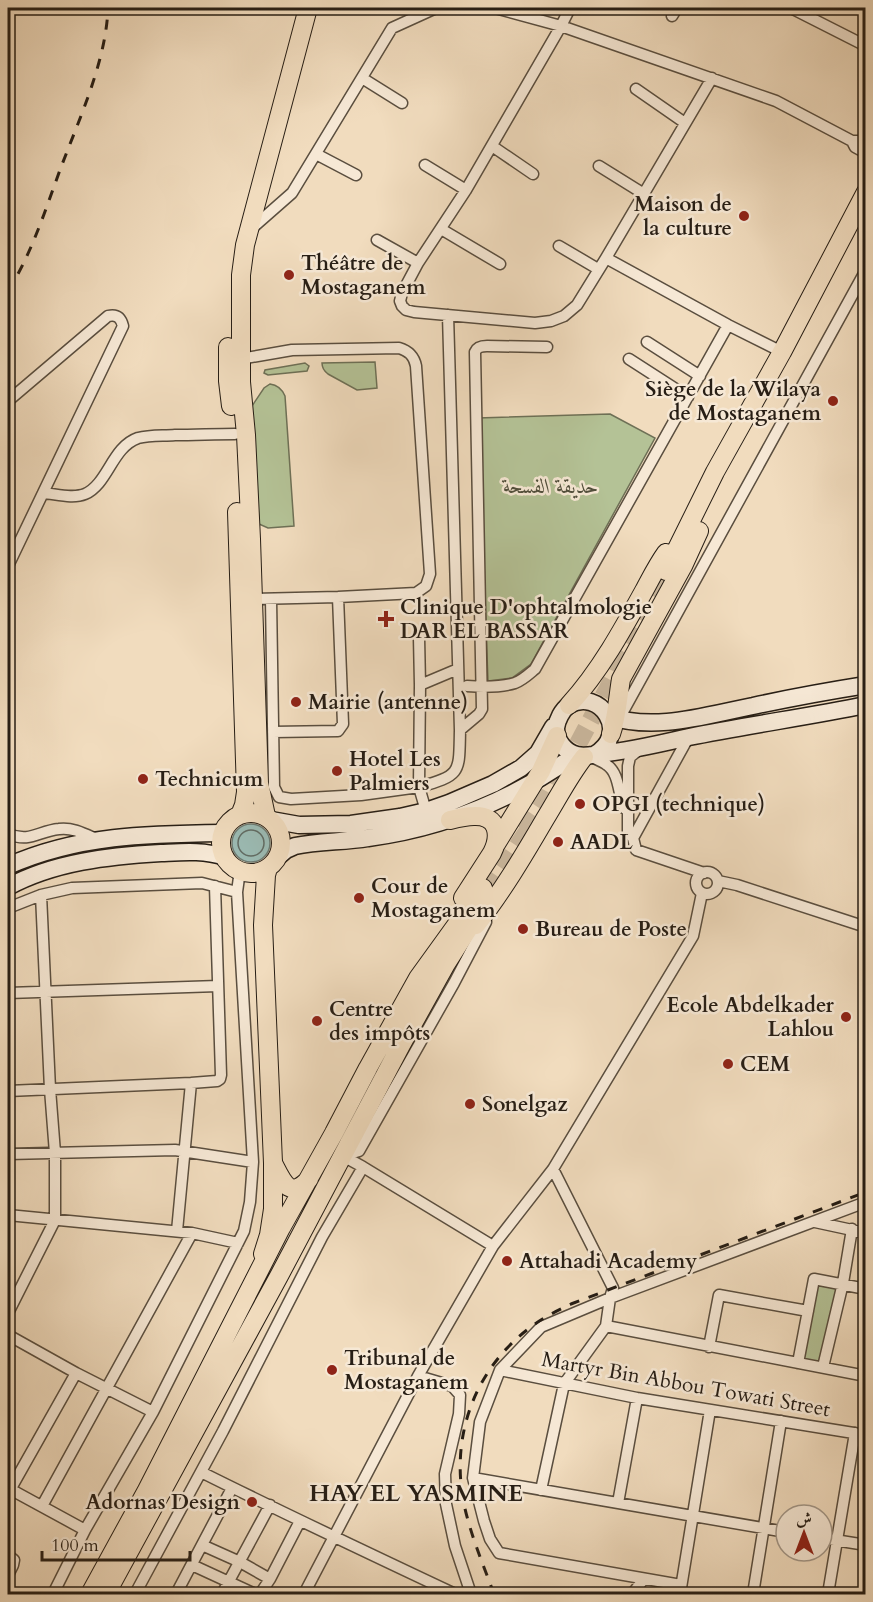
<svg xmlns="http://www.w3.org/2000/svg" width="873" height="1602" viewBox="0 0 873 1602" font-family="Cardo,Amiri,serif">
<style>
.green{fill:#b4c296;stroke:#6e7056;stroke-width:1.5}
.water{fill:#9bbbb4;stroke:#6d7c74;stroke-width:1.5}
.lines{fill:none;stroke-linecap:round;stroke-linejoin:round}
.shore{stroke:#616c64;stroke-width:1.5}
.trunk-tunnel{stroke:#c9b69c;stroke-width:18;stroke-dasharray:18 9;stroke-linecap:butt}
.minor-casing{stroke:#5a4e3f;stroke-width:13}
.secondary-casing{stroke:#271e15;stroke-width:19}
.primary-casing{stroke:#271e15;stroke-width:20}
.trunk-casing{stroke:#271e15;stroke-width:20}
.minor{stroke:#f6e8d5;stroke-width:10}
.secondary{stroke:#f6e8d5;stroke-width:16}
.primary{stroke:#f1dcbe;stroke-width:18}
.trunk{stroke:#f1dcbe;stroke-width:18}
.rail{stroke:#271e15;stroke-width:3;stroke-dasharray:10 10;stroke-linecap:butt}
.poi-dot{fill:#8f2418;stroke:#f6e8d5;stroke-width:2}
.labels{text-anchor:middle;stroke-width:5;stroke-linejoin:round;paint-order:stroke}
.poi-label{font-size:21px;font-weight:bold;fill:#271e15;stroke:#f6e8d5;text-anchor:start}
.park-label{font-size:21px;font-style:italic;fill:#514f3c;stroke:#f6e8d5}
.street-label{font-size:21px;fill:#271e15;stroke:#f6e8d5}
.quarter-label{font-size:24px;font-weight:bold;fill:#271e15;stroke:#f6e8d5}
</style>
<rect width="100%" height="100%" fill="#f1dcbe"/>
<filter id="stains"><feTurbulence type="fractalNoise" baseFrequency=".00333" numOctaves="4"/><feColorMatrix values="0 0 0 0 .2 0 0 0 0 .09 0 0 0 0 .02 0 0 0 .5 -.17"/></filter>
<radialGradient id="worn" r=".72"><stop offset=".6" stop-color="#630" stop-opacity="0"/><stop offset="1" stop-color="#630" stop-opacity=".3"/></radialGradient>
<path class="green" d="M375,362l2,26 -20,2 -29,-16c-4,-3 -6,-6 -6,-11z
M305,363l4,3 -2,5 -39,4 -4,-2 1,-3z
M270,384c8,1 12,5 15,12l9,130 -26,2 -9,-4 -7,-118 12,-18z
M610,414l45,24 -124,226 -19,14 -24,3 -10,-263z
M814,1279l29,4 -20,84 -25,-4z"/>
<path class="water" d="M232 843a19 19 0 1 1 38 0a19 19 0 1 1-38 0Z"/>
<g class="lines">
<path class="shore" d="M238 843a13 13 0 1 1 26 0a13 13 0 1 1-26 0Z"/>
<path class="trunk-tunnel" d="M614,667l52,-96
M565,768l58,-108
M522,829l22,-32 21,-40
M487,891l46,-68"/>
<g class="minor-casing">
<path id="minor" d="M495,8l66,18 215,75 76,40h7l7,3
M570,8l-9,18 -95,164 -48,73 -16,30 -2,8 2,5 4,4 8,2 121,11 16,-2 13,-5 13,-11 29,-47 106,-180
M791,8l75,38
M672,16l5,-8
M362,78l40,25
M636,89l49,34
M852,141l3,6 11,6
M492,146l41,28
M316,154l40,21
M425,165l41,25
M599,166l45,28
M251,229l41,-36 100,-165 44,-20
M441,229l59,35
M377,240l41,23
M559,246l39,23
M606,258l122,67 54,27
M647,342l53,34
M240,359l52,-9 107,-2c10,3 15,8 17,18l14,208 -4,12 -10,7 -78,4 -85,2
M629,359l59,38
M8,401l100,-85c9,-2 13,2 15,10l-115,240
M43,493c13,1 30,6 42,1 23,-10 27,-47 53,-56 12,-3 25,-2 37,-3 20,0 40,-1 60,-1
M271,599l3,188 5,10 12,2 70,-4 58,-8 1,-102 -1,-48
M420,685l38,-16
M467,686c14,1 35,1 48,-3 8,-3 14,-9 20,-14l193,-344
M620,717l246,-447
M460,730l19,-16 3,-5 -7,-357c2,-5 6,-6 12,-6l60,1
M273,732l65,-1 5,-7 -5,-127
M640,749l-10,8 -2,9v66l5,6 3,12 68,23
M590,756c5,3 12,5 17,9 13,9 11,31 18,44
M426,811l-7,-24c43,-12 40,-14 41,-57l-12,-415
M8,834c23,9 30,-3 51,-5 13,-2 26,5 37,10
M633,838l55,-100
M696 883a11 11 0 1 1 22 0a11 11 0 1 1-22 0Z
M718,881l19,4 129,42
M8,908l33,-13 31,-7 130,-5 35,9
M8,993l210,-7
M8,1091l183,-8 26,-2 3,-2 1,-4 -6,-189
M8,1154l167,-4 78,12
M343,1156l16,-5 95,-168 32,-61
M343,1156l20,11 130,79
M553,1169l60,119 -3,10 -4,28 260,50
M8,1215l184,18 46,10
M815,1222l51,11
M177,1231l14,-148
M8,1313l47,-93v-67l-5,-64 -9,-194
M8,1335l68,38 77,39
M709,1347l10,-52 89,16
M798,1363l16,-84 52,10
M823,1367l20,-84 9,-54
M500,1370l137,28 229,37
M418,1376l34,10 8,9 -1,19 -14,60 1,30 9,42 16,48
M201,1472c84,42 169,82 254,122
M473,1478l313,54
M8,1488l77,42
M10,1490l66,-117
M541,1490l23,-106 42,-58
M618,1503l19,-105
M42,1506l150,-273
M822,1538l44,7
M202,1545l38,17 30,17
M8,1555l6,5 -1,5 -5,10
M192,1565l63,29
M681,1585l-182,-32 -9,-14 -6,-18 -11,-43 7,-56 20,-52 41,-43 69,-29 256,-96
M53,1594l32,-64 68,-118 91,-181 6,-29 3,-40 -16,-270 3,-22
M135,1594l88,-163 99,-194 41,-70
M176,1594l56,-106
M222,1594l48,-89
M260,1594l10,-15 30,-58
M304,1594l114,-218 75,-130 60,-77 140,-233 9,-43
M632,1594l12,-15
M680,1594l30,-184
M753,1594l28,-173
M828,1594l27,-161"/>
</g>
<g class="secondary-casing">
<path id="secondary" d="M608,716c47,16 98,-1 145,-10 37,-8 75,-15 113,-21
M594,755c38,-22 5,-68 -25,-50 -7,5 -12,15 -13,23 0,13 9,24 21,27 7,2 15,0 22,-1 31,-3 60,-10 90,-17 59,-12 118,-20 177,-32
M271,820l28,5 52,-1 49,-7 26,-6 23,-8 44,-19 28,-16 17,-15 15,-26
M279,856l7,-6 9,-4c24,-5 49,-4 73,-8 75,-10 146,-39 207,-83
M8,866c69,-31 140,-32 215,-33
M8,887c46,-25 101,-31 153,-34 22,-1 42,-3 64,4"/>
</g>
<g class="primary-casing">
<path id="primary" d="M228,347v34l3,25
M237,512l9,280 -2,13 -4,10
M221 843a30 30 0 1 1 60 0a30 30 0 1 1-60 0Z
M266,816l-7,-33 -8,-244 -5,-104 -5,-53v-107l4,-30 63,-237
M263,1254l6,-19 4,-26v-46l-10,-238 3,-50 2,-7"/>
</g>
<g class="trunk-casing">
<path id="trunk" d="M666,571l49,-99 67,-120 84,-160
M569,705c31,-34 54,-76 76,-116 7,-13 13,-25 21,-36
M611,734c6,-17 7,-37 10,-55l62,-113 16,-35
M450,820c8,-2 16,-4 24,-4 24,-1 27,19 18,37l-29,45
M496,844l45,-73 16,-35
M476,925c26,-33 48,-70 69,-106 13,-21 24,-43 39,-62
M273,1163c9,17 16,38 36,16
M90,1594l57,-104 134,-262 53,-95 34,-65 50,-90 65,-90
M106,1594l173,-318 122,-231 45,-81 33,-52"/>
</g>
<use href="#minor" class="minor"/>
<use href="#secondary" class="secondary"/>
<use href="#primary" class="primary"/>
<use href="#trunk" class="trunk"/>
<path class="rail" d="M8,291c23,-36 37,-80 52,-121 19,-51 46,-108 48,-162
M494,1594c-12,-33 -30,-74 -33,-110 -6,-63 21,-123 74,-160 11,-8 24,-14 36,-20l295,-112"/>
</g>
<g class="poi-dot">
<circle cx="744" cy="216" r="6"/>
<circle cx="289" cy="275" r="6"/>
<circle cx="833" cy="401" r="6"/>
<path d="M383 610h6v6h6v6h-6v6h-6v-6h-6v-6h6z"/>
<circle cx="296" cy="702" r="6"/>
<circle cx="337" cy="771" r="6"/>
<circle cx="143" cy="779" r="6"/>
<circle cx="580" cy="804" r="6"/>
<circle cx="558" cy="842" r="6"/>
<circle cx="359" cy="898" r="6"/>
<circle cx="523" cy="929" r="6"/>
<circle cx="846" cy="1017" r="6"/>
<circle cx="317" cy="1021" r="6"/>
<circle cx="728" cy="1064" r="6"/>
<circle cx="470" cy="1104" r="6"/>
<circle cx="507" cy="1261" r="6"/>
<circle cx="332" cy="1370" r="6"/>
<circle cx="252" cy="1502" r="6"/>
</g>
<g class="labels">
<g class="poi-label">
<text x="732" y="211" text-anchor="end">Maison de<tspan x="732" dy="24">la culture</tspan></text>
<text x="301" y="270">Théâtre de<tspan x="301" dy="24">Mostaganem</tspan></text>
<text x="821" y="396" text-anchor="end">Siège de la Wilaya<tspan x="821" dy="24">de Mostaganem</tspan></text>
<text x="400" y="614">Clinique D'ophtalmologie<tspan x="400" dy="24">DAR EL BASSAR</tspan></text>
<text x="308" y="709">Mairie (antenne)</text>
<text x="349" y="766">Hotel Les<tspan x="349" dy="24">Palmiers</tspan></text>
<text x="155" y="786">Technicum</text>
<text x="592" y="811">OPGI (technique)</text>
<text x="570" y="849">AADL</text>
<text x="371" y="893">Cour de<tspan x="371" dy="24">Mostaganem</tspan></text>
<text x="535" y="936">Bureau de Poste</text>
<text x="834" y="1012" text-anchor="end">Ecole Abdelkader<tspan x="834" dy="24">Lahlou</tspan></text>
<text x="329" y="1016">Centre<tspan x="329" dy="24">des impôts</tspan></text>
<text x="740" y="1071">CEM</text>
<text x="482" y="1111">Sonelgaz</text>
<text x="519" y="1268">Attahadi Academy</text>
<text x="344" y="1365">Tribunal de<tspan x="344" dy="24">Mostaganem</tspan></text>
<text x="240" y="1509" text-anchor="end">Adornas Design</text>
</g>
<g class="park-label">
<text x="551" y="493">حديقة الفسحة</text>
</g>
<g class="street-label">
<text transform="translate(686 1384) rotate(10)" y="7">Martyr Bin Abbou Towati Street</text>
</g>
<g class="quarter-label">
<text x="416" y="1501">HAY EL YASMINE</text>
</g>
</g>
<rect width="873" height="1602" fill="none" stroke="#f1dcbe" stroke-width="30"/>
<rect x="9" y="9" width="855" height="1584" fill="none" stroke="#271e15" stroke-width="3"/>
<rect x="15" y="15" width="843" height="1572" fill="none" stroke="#271e15" stroke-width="1.5"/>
<g transform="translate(804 1533)"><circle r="28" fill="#f6e8d5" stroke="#a39788" stroke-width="1.5"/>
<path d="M0-4.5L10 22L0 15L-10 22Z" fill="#8f2418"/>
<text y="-9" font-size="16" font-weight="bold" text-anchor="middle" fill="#271e15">ش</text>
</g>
<path d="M42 1551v9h148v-9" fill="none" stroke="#271e15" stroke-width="3"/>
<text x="51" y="1551" font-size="18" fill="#271e15" stroke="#f6e8d5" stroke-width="4.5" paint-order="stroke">100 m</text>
<rect width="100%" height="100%" filter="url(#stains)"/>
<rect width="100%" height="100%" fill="url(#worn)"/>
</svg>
